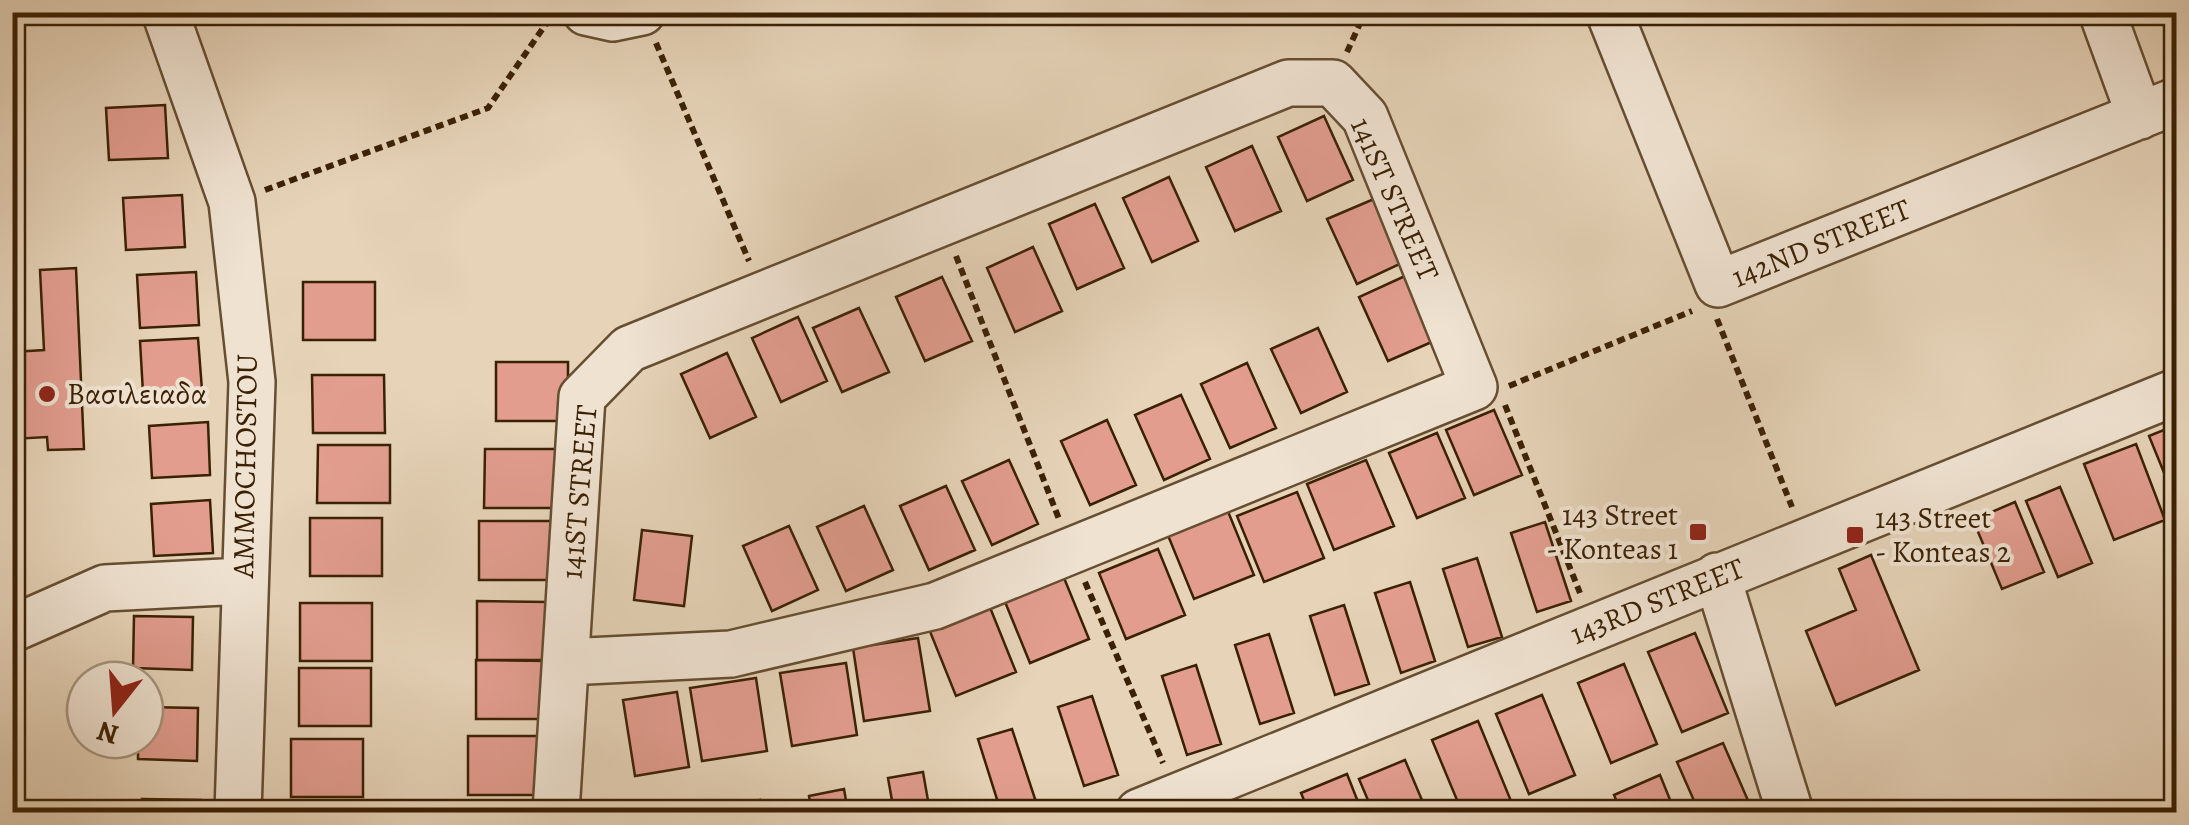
<svg xmlns="http://www.w3.org/2000/svg" width="2189" height="825" viewBox="0 0 2189 825" font-family="Alegreya,serif">
<style>
.building{fill:#e29d8f;stroke:#3b2104;stroke-width:2.5}
.lines{fill:none;stroke-linecap:round;stroke-linejoin:round}
.minor-casing{stroke:#664e31;stroke-width:50}
.path{stroke:#3b2104;stroke-width:6;stroke-dasharray:8 5;stroke-linecap:butt}
.minor{stroke:#efe2d1;stroke-width:45}
.poi-dot{fill:#8f2418;stroke:#efe2d1;stroke-width:4}
.labels{text-anchor:middle;stroke-width:8;stroke-linejoin:round;paint-order:stroke}
.street-label{font-size:30px;fill:#3b2104;stroke:#efe2d1}
.poi-label{font-size:30px;fill:#3b2104;stroke:#efe2d1;text-anchor:start}
</style>
<rect width="100%" height="100%" fill="#e6d3b8"/>
<filter id="stains"><feTurbulence type="fractalNoise" baseFrequency=".002" numOctaves="4"/><feColorMatrix values="0 0 0 0 .2 0 0 0 0 .09 0 0 0 0 .02 0 0 0 .5 -.17"/></filter>
<radialGradient id="worn" r=".72"><stop offset=".6" stop-color="#630" stop-opacity="0"/><stop offset="1" stop-color="#630" stop-opacity=".3"/></radialGradient>
<path class="building" d="M165,105l3,53 -59,2 -3,-52z
M1324,116l29,64 -46,21 -29,-64z
M1252,146l29,65 -46,20 -29,-64z
M1169,177l29,64 -46,21 -29,-64z
M182,195l3,52 -59,3 -3,-52z
M1374,199l28,64 -45,21 -30,-65z
M1095,204l29,64 -47,21 -28,-65z
M1033,247l29,64 -47,21 -28,-64z
M76,268l8,181 -36,1 -1,-13 -35,2v-87l32,-2 -4,-80z
M196,272l3,53 -59,3 -3,-53z
M1405,276l29,65 -46,20 -29,-64z
M942,277l30,64 -47,20 -29,-64z
M303,282h72v58h-72z
M859,308l30,64 -47,20 -29,-64z
M798,317l29,64 -46,21 -29,-64z
M1318,328l29,64 -46,21 -30,-64z
M198,338l4,52 -59,3 -3,-52z
M727,353l29,64 -46,21 -29,-64z
M496,362h72v59h-72z
M1247,363l29,65 -46,20 -29,-64z
M312,375h72l1,58h-72z
M1181,395l29,64 -46,21 -29,-65z
M1494,410l28,65 -48,20 -28,-65z
M1107,420l29,65 -46,20 -29,-64z
M208,422l2,53 -58,3 -3,-52z
M2176,425v77l-27,-66z
M1437,433l28,65 -48,20 -28,-65z
M2136,444l29,76 -51,20 -30,-76z
M318,445h72v58h-73z
M485,449h72v59h-73z
M1009,460l29,64 -46,21 -30,-64z
M1366,460l28,66 -60,24 -27,-66z
M946,486l29,64 -46,20 -29,-64z
M2060,487l32,76 -34,14 -32,-76z
M1297,492l27,66 -60,24 -27,-66z
M210,500l3,53 -59,3 -3,-52z
M2015,502l29,70 -42,17 -29,-69z
M864,506l29,64 -47,21 -29,-64z
M1227,509l27,66 -60,24 -27,-66z
M310,518h72v58h-72z
M479,521h72v59h-72z
M1545,522l26,79 -34,11 -26,-79z
M789,526l29,64 -46,21 -29,-65z
M642,530l50,6 -8,70 -50,-6z
M1158,549l27,66 -59,24 -27,-66z
M1871,555l48,115 -83,35 -30,-74 50,-21 -17,-41z
M1477,558l25,79 -34,10 -25,-78z
M1062,573l27,66 -59,24 -27,-66z
M1410,582l25,79 -34,12 -26,-80z
M477,601l72,1v58h-72z
M300,603h72v58h-72z
M989,605l27,67 -60,24 -27,-67z
M1344,605l25,79 -34,11 -25,-79z
M134,616l59,1 -1,53 -59,-2z
M1695,633l33,80 -46,19 -34,-80z
M1269,634l25,79 -34,11 -25,-79z
M918,638l12,73 -66,10 -11,-73z
M476,660l72,1v58h-72z
M846,663l11,72 -65,11 -12,-73z
M1624,664l33,80 -46,19 -33,-80z
M1196,665l25,79 -34,11 -25,-79z
M299,668h72v58h-72z
M756,678l11,73 -65,10 -12,-73z
M677,692l12,75 -54,9 -12,-76z
M1542,695l33,80 -46,19 -33,-80z
M1092,696l26,79 -34,11 -26,-79z
M145,707l53,1 -1,53 -59,-2v-19h7z
M1478,721l33,80 -27,11h-22l-30,-72z
M1012,729l26,79 -14,4h-23l-23,-73z
M468,736h72v59h-72z
M291,739h72v58h-72z
M1723,743l30,69h-54l-22,-50z
M1405,760l22,52h-54l-14,-33z
M923,772l7,40h-36l-6,-34z
M1347,774l15,38h-53l-8,-19z
M1660,775l15,37h-54l-7,-17z
M844,789l4,23h-36l-3,-16z
M142,799l59,1v12h-59z
M760,800l2,12h-37l-1,-6z
M1584,802l5,10h-30z"/>
<g class="lines">
<g class="minor-casing">
<path id="minor" d="M165,12l67,190 20,180 -14,430
M586,12l27,6 29,-6
M1609,12l109,272 458,-183
M2102,12l38,104
M1717,576l73,236
M12,629l93,-41 138,-7
M556,812l26,-415 47,-48 659,-266h45l32,34 109,270 -539,219 -204,48 -165,8
M1139,812l1037,-420"/>
</g>
<path class="path" d="M656,43l93,218
M1347,52l15,-33 16,-7
M265,190l223,-82 62,-90
M956,256l103,263
M1717,319l75,188
M1509,386l183,-75
M1505,405l75,188
M1085,582l78,181"/>
<use href="#minor" class="minor"/>
</g>
<g class="poi-dot">
<circle cx="47" cy="394" r="10"/>
<rect x="1688" y="522" width="20" height="20" rx="5"/>
<rect x="1845" y="525" width="20" height="20" rx="5"/>
</g>
<g class="labels">
<g class="street-label">
<text transform="translate(1395 199) rotate(66)" y="10">141ST STREET</text>
<text transform="translate(1821 243) rotate(-22)" y="10">142ND STREET</text>
<text transform="translate(245 466) rotate(-89)" y="10">AMMOCHOSTOU</text>
<text transform="translate(579 492) rotate(-85)" y="10">141ST STREET</text>
<text transform="translate(1657 601) rotate(-22)" y="10">143RD STREET</text>
</g>
<g class="poi-label">
<text x="67" y="404">Βασιλειαδα</text>
<text x="1678" y="525" text-anchor="end">143 Street<tspan x="1678" dy="34">- Konteas 1</tspan></text>
<text x="1875" y="528">143 Street<tspan x="1875" dy="34">- Konteas 2</tspan></text>
</g>
</g>
<rect width="2189" height="825" fill="none" stroke="#e6d3b8" stroke-width="50"/>
<rect x="15" y="15" width="2159" height="795" fill="none" stroke="#3b2104" stroke-width="5"/>
<rect x="25" y="25" width="2139" height="775" fill="none" stroke="#3b2104" stroke-width="2.5"/>
<g transform="translate(115 710) rotate(197)"><circle r="48" fill="#efe2d1" stroke="#a7957f" stroke-width="2.5"/>
<path d="M0-8L18 38L0 25L-18 38Z" fill="#8f2418"/>
<text y="-15" font-size="28" font-weight="bold" text-anchor="middle" fill="#3b2104">N</text>
</g>
<rect width="100%" height="100%" filter="url(#stains)"/>
<rect width="100%" height="100%" fill="url(#worn)"/>
</svg>
